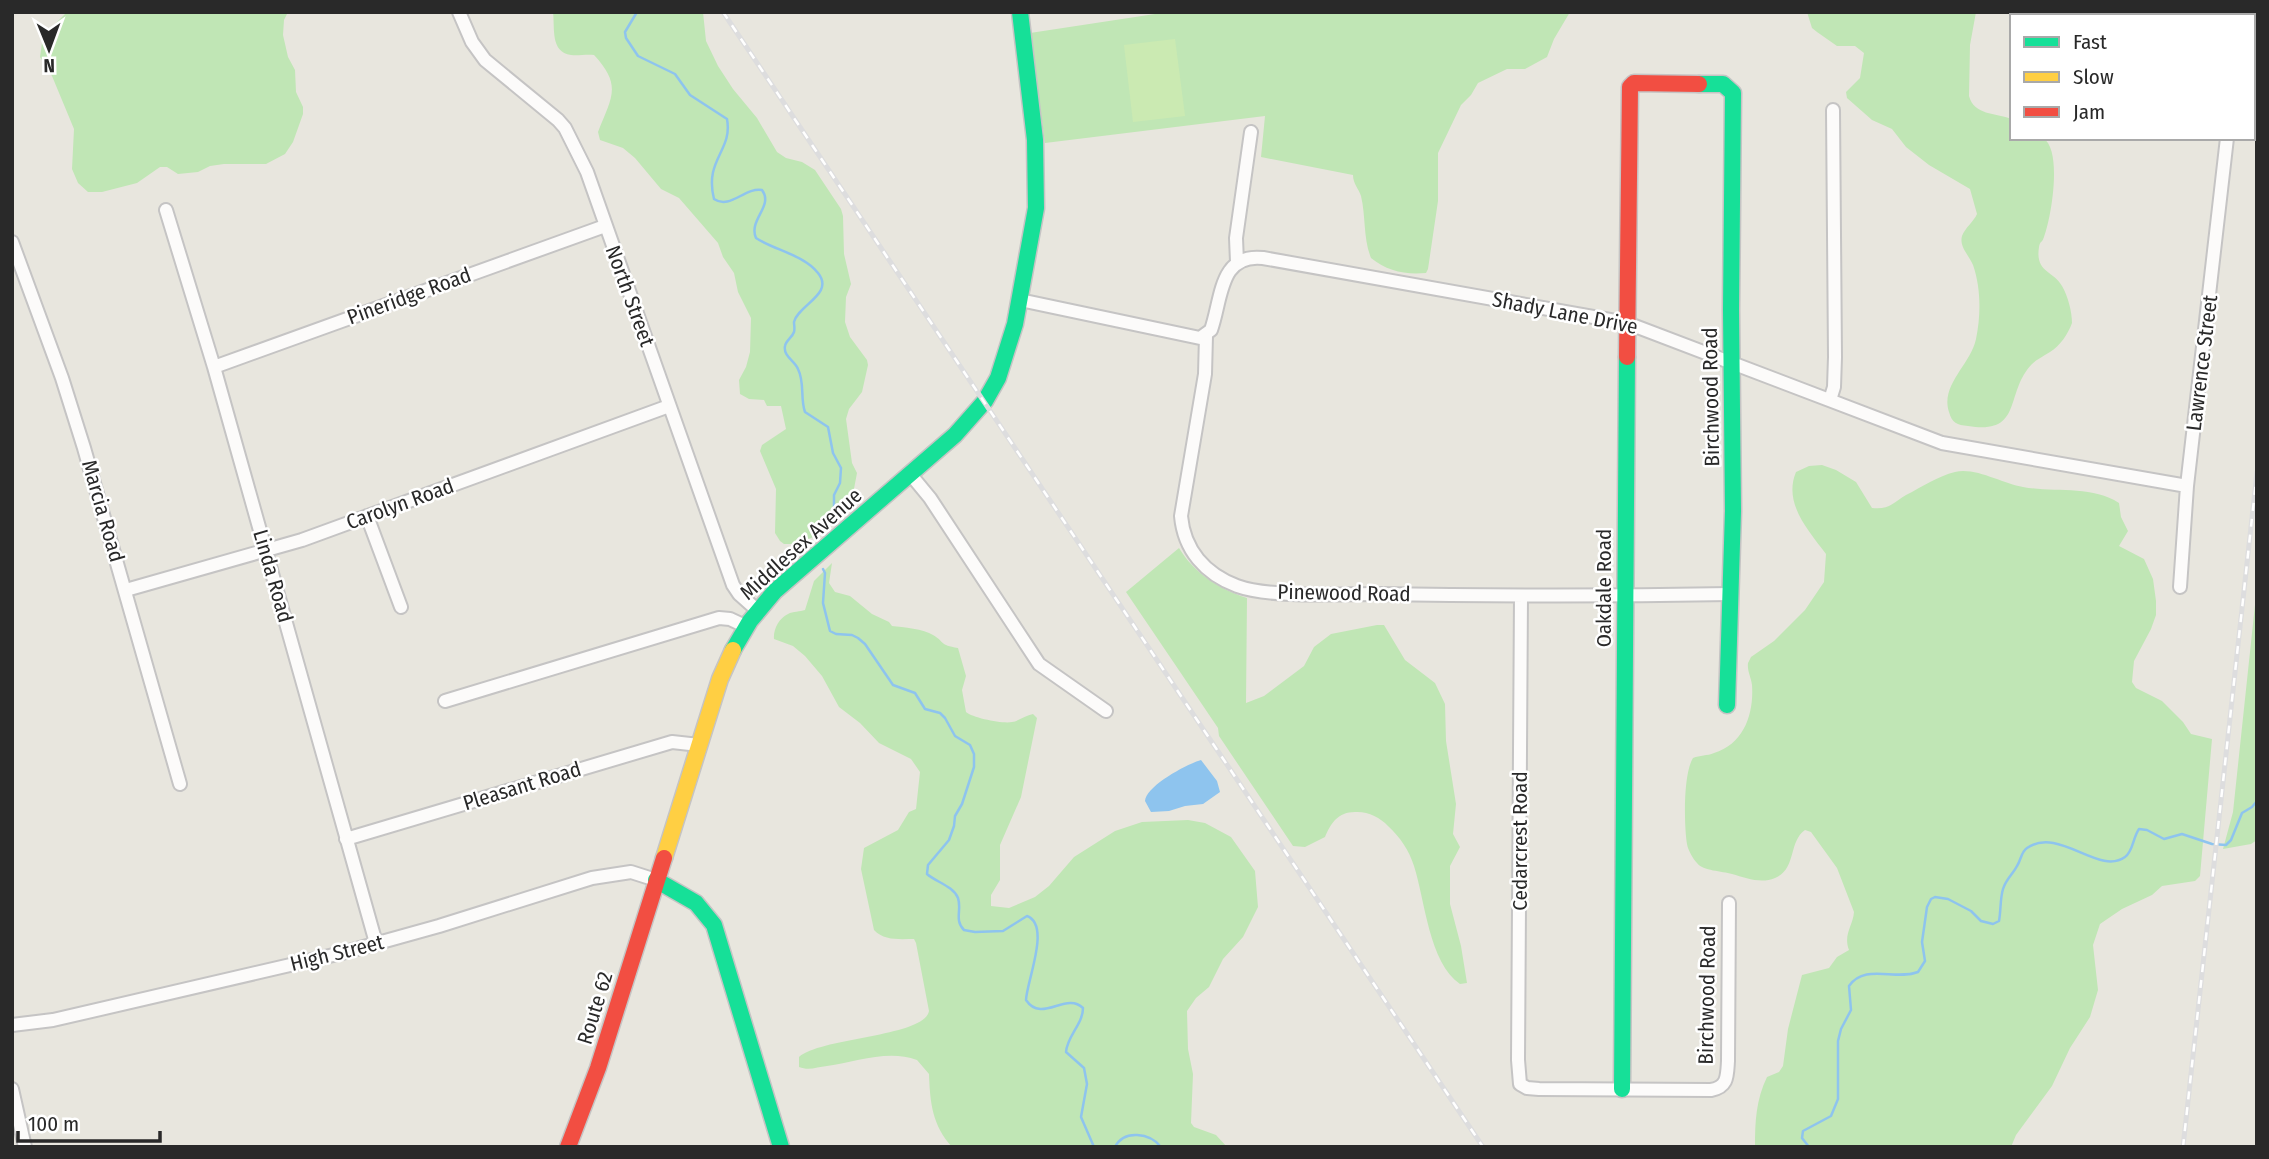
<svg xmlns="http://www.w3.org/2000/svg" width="2269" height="1159" viewBox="0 0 2269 1159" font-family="'Fira Sans Condensed',sans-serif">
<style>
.green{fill:#c0e6b5}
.pitch{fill:#cbeab2}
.water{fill:#8ec4ee}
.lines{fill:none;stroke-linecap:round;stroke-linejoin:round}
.stream{stroke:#8ec4ee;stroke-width:2.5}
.street-casing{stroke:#c5c4c4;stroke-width:16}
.fast-casing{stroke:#c5c4c4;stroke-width:19}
.slow-casing{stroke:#c5c4c4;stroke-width:19}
.jam-casing{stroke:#c5c4c4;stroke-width:19}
.street{stroke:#fcfbfa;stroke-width:12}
.fast{stroke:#16e098;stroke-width:16}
.slow{stroke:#ffcf43;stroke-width:16}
.jam{stroke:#f24e42;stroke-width:16}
.rail-casing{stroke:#ddddde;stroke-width:5}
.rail{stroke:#fff;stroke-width:2.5;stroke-dasharray:8;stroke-linecap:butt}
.labels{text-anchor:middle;stroke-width:5;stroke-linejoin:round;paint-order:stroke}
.street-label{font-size:21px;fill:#292929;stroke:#fff}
</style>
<rect width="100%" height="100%" fill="#e8e6de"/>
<path class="green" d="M67,12h221l-4,8 -1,15 5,22 7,13 1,22 7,15v7l-10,28 -8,12 -19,10h-42l-14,2 -12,6 -20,2 -11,-7h-7l-23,16 -35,9h-14l-10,-9 -6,-14 2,-40 -22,-53 -12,-19 2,-14 6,-12z
M553,12h150l3,29 12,25 15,23 24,29 20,34 9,6 16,4 13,8 26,39 2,7 1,38 7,30 -5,13 -1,25 5,15 17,23 1,5 -6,27 -13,17 -3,10 6,44 5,10 -4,21 -13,22 -23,20 -24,8h-9l-4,-3 -5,-8 1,-44 -16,-38 2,-6 24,-16 -5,-23h-14l-3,-6 -15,-1 -9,-5 -1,-14 7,-13 4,-15 1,-34 -13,-26 -4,-19 -11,-16 -5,-14 -39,-45 -18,-9 -26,-31 -12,-10 -23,-8 -2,-8c13,-34 25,-46 -4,-77 -8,-1 -16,1 -23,0 -21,-3 -16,-27 -18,-43z
M1168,12h402l-16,27 -7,18 -22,12h-18l-29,14 -7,12 -10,10 -23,48v48l-10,68 -2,4c-21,2 -39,-2 -55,-15 -8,-20 -5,-41 -10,-62 -2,-7 -8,-12 -8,-21l-92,-18 4,-41 -220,27 -15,-110z
M1807,12h169l-6,33 -1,51c5,19 26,17 43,23v19h31c20,12 8,81 1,99 -3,8 -3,2 -5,10 -4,26 14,23 23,39 6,10 10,26 10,37 -4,11 -12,23 -22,29 -6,4 -13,7 -18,12 -28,29 -8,71 -64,62 -11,-1 -16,-3 -19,-14 -9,-27 22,-48 27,-73 5,-24 5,-51 -3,-74 -4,-10 -14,-18 -11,-29 3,-8 12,-15 15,-22l-7,-25 -41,-24 -23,-18 -14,-18 -20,-9 -25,-22 -1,-6 14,-14 4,-25 -9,-7h-18l-20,-14 -5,-4z
M1822,465l14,5 20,12 16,26c17,2 21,-5 34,-13 16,-8 32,-19 49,-23 21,-5 48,12 68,15 31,6 68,-2 96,16l2,14 7,14 -9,15 25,13 9,20 3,22v14l-5,14 -17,32 -2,21 4,6 26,13 21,21 8,12 21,5 -12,137 -5,5 -33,5 -10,9 -30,14 -22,15 -7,21 5,45 -8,27 -20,31 -18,38 -36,49 -5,12h-256c0,-26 1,-47 12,-70l12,-5 4,-6 5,-37 14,-54 27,-7 8,-11 12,-7c-6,-16 4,-24 5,-38l-17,-44 -26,-36 -6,-2c-17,12 -8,39 -30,48 -14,6 -29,0 -43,-4 -10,-3 -29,-3 -35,-11 -4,-4 -9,-13 -10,-19 -3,-19 -4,-70 6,-86 7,-3 14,-2 21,-5 30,-9 40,-39 38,-68 -1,-8 -5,-14 -4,-22l3,-6 23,-16 31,-31 19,-28 2,-28c-18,-24 -43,-51 -30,-82l13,-6z
M1179,548c15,25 40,41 68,50l-1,105 18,-7 40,-30 10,-19 17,-13 46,-9h7l21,35 30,23 10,21 1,37 10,63 -3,30 7,13 -10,19v38l11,42 6,37 -7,1c-31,-21 -35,-84 -46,-118 -5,-16 -14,-29 -26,-40 -8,-9 -21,-15 -33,-14 -17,0 -24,11 -30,25l-20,10 -12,-1 -74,-110 -1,-8 -92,-136z
M832,563l-3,20 6,9 15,4 22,18 17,8 3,4c11,1 32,3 41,9 12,7 6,10 25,13l8,28 -4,14 4,22c7,6 37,12 46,10 7,-1 14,-7 21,-8l4,4 -16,79 -21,48v35l-9,15v11l18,2 26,-11 14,-11 25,-29 41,-26 27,-9 46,-2 17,3 26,14 24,34 3,36 -15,30 -20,22 -14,28 -13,11 -9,13 1,38 5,25 -2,49 3,4 22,8 11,12h-275c-20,-22 -22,-45 -23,-73l-12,-14c-29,-11 -61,2 -90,6 -10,1 -18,5 -28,1v-10c23,-20 125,-20 130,-46l-13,-68 -2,-4c-14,0 -30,2 -40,-9l-13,-61 3,-21 34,-18 11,-18 7,-3 4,-37 -9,-13 -32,-16 -19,-20 -21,-16 -17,-31 -17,-20 -12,-10 -19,-7c-1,-9 5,-21 14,-25 5,-3 12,-2 17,-4l9,-29z
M2257,586v254l-6,4 -28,5 10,-37z"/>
<path class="pitch" d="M1175,39l10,77 -52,6 -9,-77z"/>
<path class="water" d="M1201,760l16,21 3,11 -17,12 -18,2 -16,5 -18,1 -6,-11c1,-15 42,-37 56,-41z"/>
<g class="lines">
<path class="stream" d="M637,12l-12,20 1,6 12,18 37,18 15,21 37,24c6,32 -23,40 -13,80 16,11 31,-12 48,-9 12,16 -14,30 -6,48 18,12 48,17 62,35 17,21 -20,32 -24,49 0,3 1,7 0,10 -2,6 -8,8 -9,14 -2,10 10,15 13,23 7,14 2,29 7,43l23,15 5,26 8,15 -1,15 -6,12v26
M823,569l2,4 -2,30 7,28 6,3 16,1 6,3 7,6 28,41 22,8 10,16 15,4 5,5 10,18 15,9 4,9v13l-12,37 -7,12 -1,10 -5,14 -21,25 -1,9c9,8 26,12 31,24 4,12 -4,22 6,32l11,2 28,-1 24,-15c24,9 0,64 -1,84 16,24 40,-9 57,8 0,16 -16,28 -17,44l18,16 3,16 -6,33 13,30
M1115,1147c9,-18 35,-14 46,0
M1809,1147l-7,-9 1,-7 28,-15 7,-17v-58l3,-12 10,-19 -2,-24c16,-23 46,-5 69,-14l7,-11 -3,-19 5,-35 4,-8 4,-2 13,2 23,12 10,10 12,3 6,-3c2,-11 1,-22 4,-32 3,-10 10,-15 14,-23 4,-6 4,-14 10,-18 32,-22 72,28 98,9 8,-5 8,-20 14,-28l8,1 17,9 18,-5 30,10 14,1 5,-5 11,-27 10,-6 5,-6"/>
<g class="street-casing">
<path id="street" d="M459,12l13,30 13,18 73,60 7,8 22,44 146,413 6,9 18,16
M2240,16v-4
M166,210l48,157 162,576
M12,242l50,136 22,70 96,336
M1237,262l-1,-24 15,-106
M1020,300l180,38 11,-8c11,-31 8,-77 52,-72l364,65 315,120 245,43
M1206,336l-1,38 -24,142c3,34 24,58 56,70 33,12 101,8 138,8 118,2 237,2 356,0
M214,367l391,-141
M1830,400l4,-13 1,-30 -2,-247
M911,475l19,23 109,166 67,47
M367,516l34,91
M2180,587l7,-101 40,-348
M126,590l176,-50 367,-134
M1521,596l-3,464 2,24 7,4 12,1 172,1c17,-3 16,-14 17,-29l1,-158
M445,701l274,-83 11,1 15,7
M346,839l326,-97 27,3
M12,1025l41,-5 289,-67 97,-27 153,-48 39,-6 25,8
M12,1089l13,58"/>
</g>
<g class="fast-casing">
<path id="fast" d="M1699,84h24l10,9 -2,217 2,201 -6,194
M733,650l17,-29 25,-30 180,-156 30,-34 13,-23 17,-54 21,-116 -1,-68 -15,-128
M656,880l40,23 18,22 67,222
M1622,1089l5,-732"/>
</g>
<g class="slow-casing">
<path id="slow" d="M664,858l56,-179 13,-29"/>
</g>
<g class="jam-casing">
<path id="jam" d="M1627,357l3,-270 4,-4 65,1
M568,1147l30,-79 66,-210"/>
</g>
<use href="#street" class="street"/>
<use href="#fast" class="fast"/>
<use href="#slow" class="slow"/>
<use href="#jam" class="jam"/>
<g class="rail-casing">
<path id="rail" d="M723,12l760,1135
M2183,1147l74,-675"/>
</g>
<use href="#rail" class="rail"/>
</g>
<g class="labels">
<g class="street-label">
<text transform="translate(409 296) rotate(-20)" y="7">Pineridge Road</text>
<text transform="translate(630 296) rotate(70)" y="7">North Street</text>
<text transform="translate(1565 313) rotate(11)" y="7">Shady Lane Drive</text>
<text transform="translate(2202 363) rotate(-83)" y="7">Lawrence Street</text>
<text transform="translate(1711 397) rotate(-91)" y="7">Birchwood Road</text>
<text transform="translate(400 504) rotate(-20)" y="7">Carolyn Road</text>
<text transform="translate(103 511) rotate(74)" y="7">Marcia Road</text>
<text transform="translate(801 544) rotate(-42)" y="7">Middlesex Avenue</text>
<text transform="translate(273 576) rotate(74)" y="7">Linda Road</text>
<text transform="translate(1604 588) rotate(-90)" y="7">Oakdale Road</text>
<text transform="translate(1344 593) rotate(1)" y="7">Pinewood Road</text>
<text transform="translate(522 786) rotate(-17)" y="7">Pleasant Road</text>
<text transform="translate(1520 841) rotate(-90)" y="7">Cedarcrest Road</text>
<text transform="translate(337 953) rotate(-14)" y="7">High Street</text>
<text transform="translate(1707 995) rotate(-89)" y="7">Birchwood Road</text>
<text transform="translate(595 1008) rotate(-73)" y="7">Route 62</text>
</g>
</g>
<rect width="2269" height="1159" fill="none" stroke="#292929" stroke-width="28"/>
<rect x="2010" y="14" width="245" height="126" fill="#ffffff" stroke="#a9a9a9" stroke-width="2"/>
<rect x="2024" y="37" width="35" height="10" fill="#16e098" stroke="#a9a9a9" stroke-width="2"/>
<text x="2073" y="49" font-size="21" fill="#292929">Fast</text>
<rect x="2024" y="72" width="35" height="10" fill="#ffcf43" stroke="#a9a9a9" stroke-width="2"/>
<text x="2073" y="84" font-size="21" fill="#292929">Slow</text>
<rect x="2024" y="107" width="35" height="10" fill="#f24e42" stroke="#a9a9a9" stroke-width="2"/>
<text x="2073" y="119" font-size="21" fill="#292929">Jam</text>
<g transform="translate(49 49) rotate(179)" stroke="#ffffff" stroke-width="5" paint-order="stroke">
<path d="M0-5L12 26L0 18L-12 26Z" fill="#292929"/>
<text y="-10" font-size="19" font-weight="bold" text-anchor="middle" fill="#292929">N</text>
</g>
<path d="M18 1131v10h142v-10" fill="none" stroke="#292929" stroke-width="3.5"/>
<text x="28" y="1131" font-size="21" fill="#292929" stroke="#ffffff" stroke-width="5" paint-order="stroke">100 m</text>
</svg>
